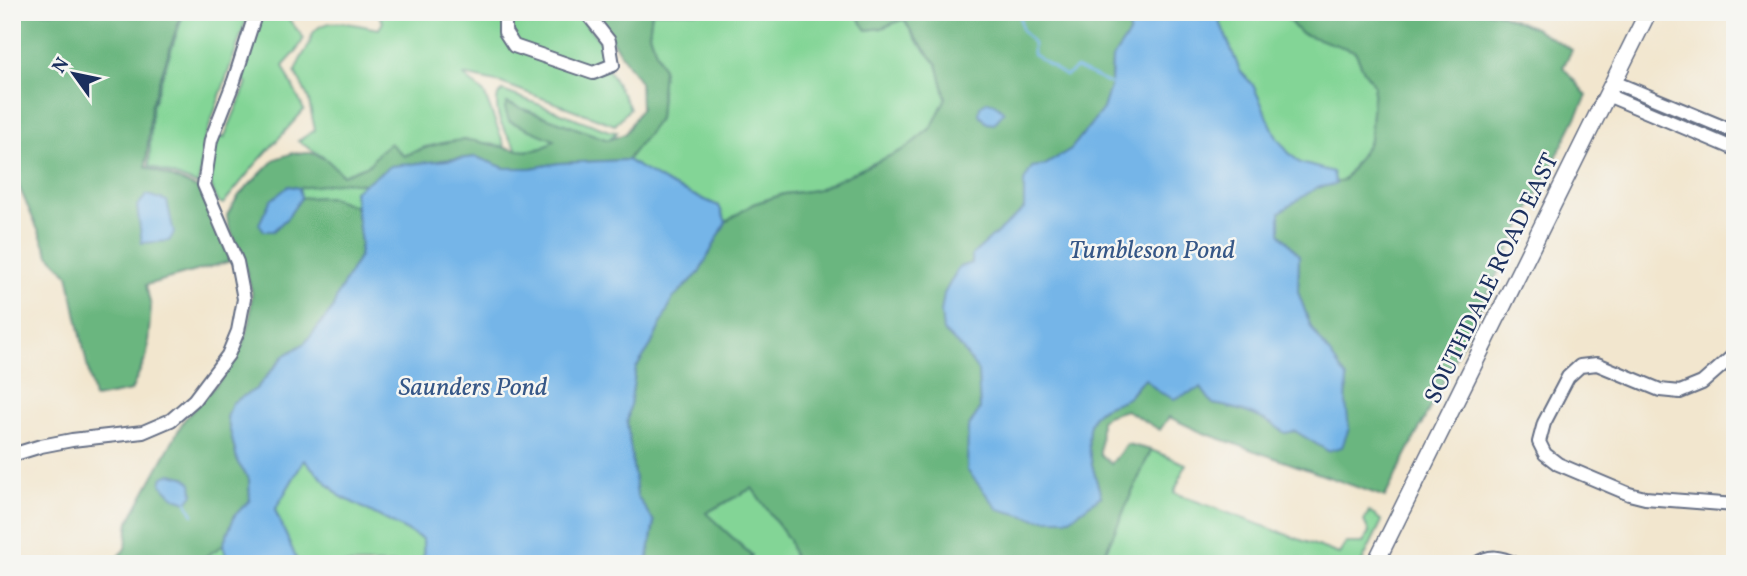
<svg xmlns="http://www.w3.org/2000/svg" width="1747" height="576" viewBox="0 0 1747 576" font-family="Vollkorn,serif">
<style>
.green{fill:#83d596;stroke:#4f827a;stroke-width:2}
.forest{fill:#6ab67f;stroke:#42726e;stroke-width:2}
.water{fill:#74b5e8;stroke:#4872a3;stroke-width:2}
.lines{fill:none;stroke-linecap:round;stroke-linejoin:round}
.stream{stroke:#74b5e8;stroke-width:2.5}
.minor-casing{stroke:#666f85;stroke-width:16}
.major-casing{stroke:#666f85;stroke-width:19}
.minor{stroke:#fff;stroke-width:12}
.major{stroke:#fff;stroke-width:16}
.labels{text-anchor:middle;stroke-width:5;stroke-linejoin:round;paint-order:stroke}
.street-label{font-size:24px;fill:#1b2f5e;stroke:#f6f6f2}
.water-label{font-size:26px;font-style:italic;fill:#365787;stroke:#f6f6f2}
</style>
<rect width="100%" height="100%" fill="#f6f6f2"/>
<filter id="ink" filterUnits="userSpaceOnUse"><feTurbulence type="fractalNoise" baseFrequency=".0143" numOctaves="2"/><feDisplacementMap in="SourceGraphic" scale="14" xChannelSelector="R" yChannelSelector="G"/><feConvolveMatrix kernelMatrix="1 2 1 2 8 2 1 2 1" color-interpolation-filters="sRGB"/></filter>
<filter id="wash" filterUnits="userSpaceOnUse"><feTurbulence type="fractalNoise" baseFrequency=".00686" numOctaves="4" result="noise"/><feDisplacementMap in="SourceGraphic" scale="28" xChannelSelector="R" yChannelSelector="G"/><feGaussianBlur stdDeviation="1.57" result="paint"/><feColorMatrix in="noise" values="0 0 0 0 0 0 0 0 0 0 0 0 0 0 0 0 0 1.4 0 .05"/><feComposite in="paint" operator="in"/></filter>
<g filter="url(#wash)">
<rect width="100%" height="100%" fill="#f2e6ce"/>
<path class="green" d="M184,12h65l-46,133 -4,40 -50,-19 3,-59z
M260,12h23l21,26 -8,14 -13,14 21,44 -50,56 -31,38 -7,-4 -7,-21 8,-44 7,3 23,-55 -8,-5z
M377,12h199l28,34v16l26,46 -15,17 -114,-42 -38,-8 21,18 21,54 -41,-7 -39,7 -21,9 -24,-5 -11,14 -26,10 -17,-16 -28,-18 17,-11 -7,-33 -13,-25c3,-10 7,-16 13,-25 3,-5 2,-11 6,-15 13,-18 48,-5 65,-3l4,-7z
M652,12h202l13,18 15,-2 22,-10 12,21 21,25 9,34 -14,29 -27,22 -89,41 -32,4 -31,10 -27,18 -7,-16 -47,-20 -45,-26 32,-42 4,-49 -14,-35z
M1216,12h65l19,21 55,18 9,20 10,13 -4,56 -27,41 -7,3 -3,-12 -33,-9 -12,-11 -11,-14 -24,-53 -13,-14z
M503,91l106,40 8,1 -9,8 -101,-37 2,18 46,18 -7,8 -29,5c-13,-18 -26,-36 -21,-57z
M345,181l20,3 -11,7 2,16 -26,-10 -29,1 -2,-10z
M1151,450l35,14 -12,29 165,61 7,-11h17l6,-11 -5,-11 5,-10 13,10 -21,43h-261z
M304,460l36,36 83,43 1,25h-129l1,-6 -21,-48z
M752,488l37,52 7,24h-50l6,-9 -47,-42z
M223,545l6,19h-35z"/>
<path class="forest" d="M12,12h170l-31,94 -5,61 54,22 31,72 -85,24 5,22 -4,48 -16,36 -37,7 -26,-124 -19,-19 -37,-84z
M592,12h60l-3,22 14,35 -4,50 -32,41 -68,3 -28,5h-26l-29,-11 -34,3 -25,5 -26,1 -26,18 -20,-2 -46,6 -10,-2 -25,45h9l14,-13 14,-20 29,-1 26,10 5,36 -2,14 -21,37 -6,16 -27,33 -21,13 -28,33 -24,14 -5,15 11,45 11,16 1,22 -15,14 -12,30 -29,19h-81l13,-17 3,-26 55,-101 38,-42 20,-32 8,-25 2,-29 -8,-29 -16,-39 -1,-9 12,-20 36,-36 18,-6h19l14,6 17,16 26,-10 11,-14 10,-8 14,13c19,-8 39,-15 60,-16 29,0 66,24 90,0l-45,-19 -4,-13 2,-5 101,37 17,-6 16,-26 -1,-26z
M854,12h278l-3,22 -17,25 -1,25 -8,25 -32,40 -26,16 -21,44 -52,46v8l-13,4 -15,27 19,56 15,20 2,39 -12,19 133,68c-6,-21 -23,-67 -4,-84 9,-8 21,-8 30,-14 8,-5 8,-13 19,-19l13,13 42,-4 12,16c24,4 52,13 72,29l10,-2 33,20 18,-48 1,-25 -36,-51 -13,-35 1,-37 -19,-22v-21l36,-25 27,-6 15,-21 12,-20 4,-56 -10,-13 -9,-20 -55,-18 -19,-21h215l38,16 38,22 -9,17 24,29 -202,401 -184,-65 -32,-15 -9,13 -34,-20 -19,6 -6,4 -1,34 11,10 16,-20 24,6 -51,114h-304l-7,-24 -37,-52 -46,25 46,43 -6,8h-99l7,-42 -17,-26 -10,-73 9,-55 15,-23 22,-47 26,-25 27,-51 27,-18 31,-10 32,-4 89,-41 27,-22 14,-29 -9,-34 -21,-25 -12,-20 -22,9 -15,2z"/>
<path class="water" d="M1132,12h84l24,59 13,14 24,53 11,14 12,11 33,9 3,12 -20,4 -36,24v21l19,22 -1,37 13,35 36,51 -1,25 3,25 -7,19 -14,4 -33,-20 -10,2c-20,-16 -48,-25 -72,-29l-12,-16 -27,11 -15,-7 -14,-13c-11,6 -10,14 -18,19 -10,6 -21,6 -30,14 -19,18 -2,63 4,84l-31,23h-33l-39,-10 -31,-39 1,-42 12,-19 -2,-38 -15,-21 -20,-19 -2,-19 3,-18 15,-27 13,-4v-8l52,-46v-28l8,-14 13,-2 26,-16 32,-40 8,-25 1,-25 17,-25z
M987,101l7,2 10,9 -10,12 -7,-1 -8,-9 1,-7z
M476,157l29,11h26l28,-5 68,-3 45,26 47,20 7,16 -27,51 -26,25 -22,47 -15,23 -9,55 10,73 17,26 -7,42h-223l-1,-25 -83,-43 -36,-36 -29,50 21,48 -1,6h-66l-6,-19 12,-30 15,-15 -1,-21 -11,-16 -11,-45 5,-15 24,-14 28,-33 21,-13 27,-33 6,-16 21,-37 2,-14 -7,-52 37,-25z
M289,186l10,2 2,10 -14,20 -14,13h-9l-5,-7 11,-23z
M147,195l20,6 7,32 -5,8 -27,2 -5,-37z
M171,474l13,3 8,6 1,11 -6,8 -12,-4 -14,-14 2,-7z"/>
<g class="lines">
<path class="stream" d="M1016,12l4,5 2,13 11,13v11l33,22 10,-8 35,16
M187,502l6,13"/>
</g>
</g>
<g filter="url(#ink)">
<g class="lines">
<g class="minor-casing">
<path id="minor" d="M508,12l-3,7v13l9,14 79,27 20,-8 -4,-24 -23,-29
M1614,82l121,50
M1607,95l128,54
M1735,354l-33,29 -22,9 -20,-2 -63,-26 -17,2 -12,11 -24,46 -5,19 6,12 13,10 71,30 16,4 90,7
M12,455l29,-9 31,-6 71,-8 28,-12 23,-20 34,-45 10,-24 6,-32 -7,-37 -33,-77 7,-45 23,-59 22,-69
M1476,564c14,-10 25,-7 40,0"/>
</g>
<g class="major-casing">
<path id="major" d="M1375,564l273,-552"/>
</g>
<use href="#minor" class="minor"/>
<use href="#major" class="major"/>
</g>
</g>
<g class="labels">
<g class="street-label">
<text transform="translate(1491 278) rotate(-64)" y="8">SOUTHDALE ROAD EAST</text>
</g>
<g class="water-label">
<text x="1152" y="258">Tumbleson Pond</text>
<text x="473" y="395">Saunders Pond</text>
</g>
</g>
<rect width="1747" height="576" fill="none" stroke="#f6f6f2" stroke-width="42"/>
<g transform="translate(74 74) rotate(303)" stroke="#f6f6f2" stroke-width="5" paint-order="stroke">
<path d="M0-5L12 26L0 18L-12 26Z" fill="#1b2f5e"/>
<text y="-10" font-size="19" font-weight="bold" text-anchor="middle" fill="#1b2f5e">N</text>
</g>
</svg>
